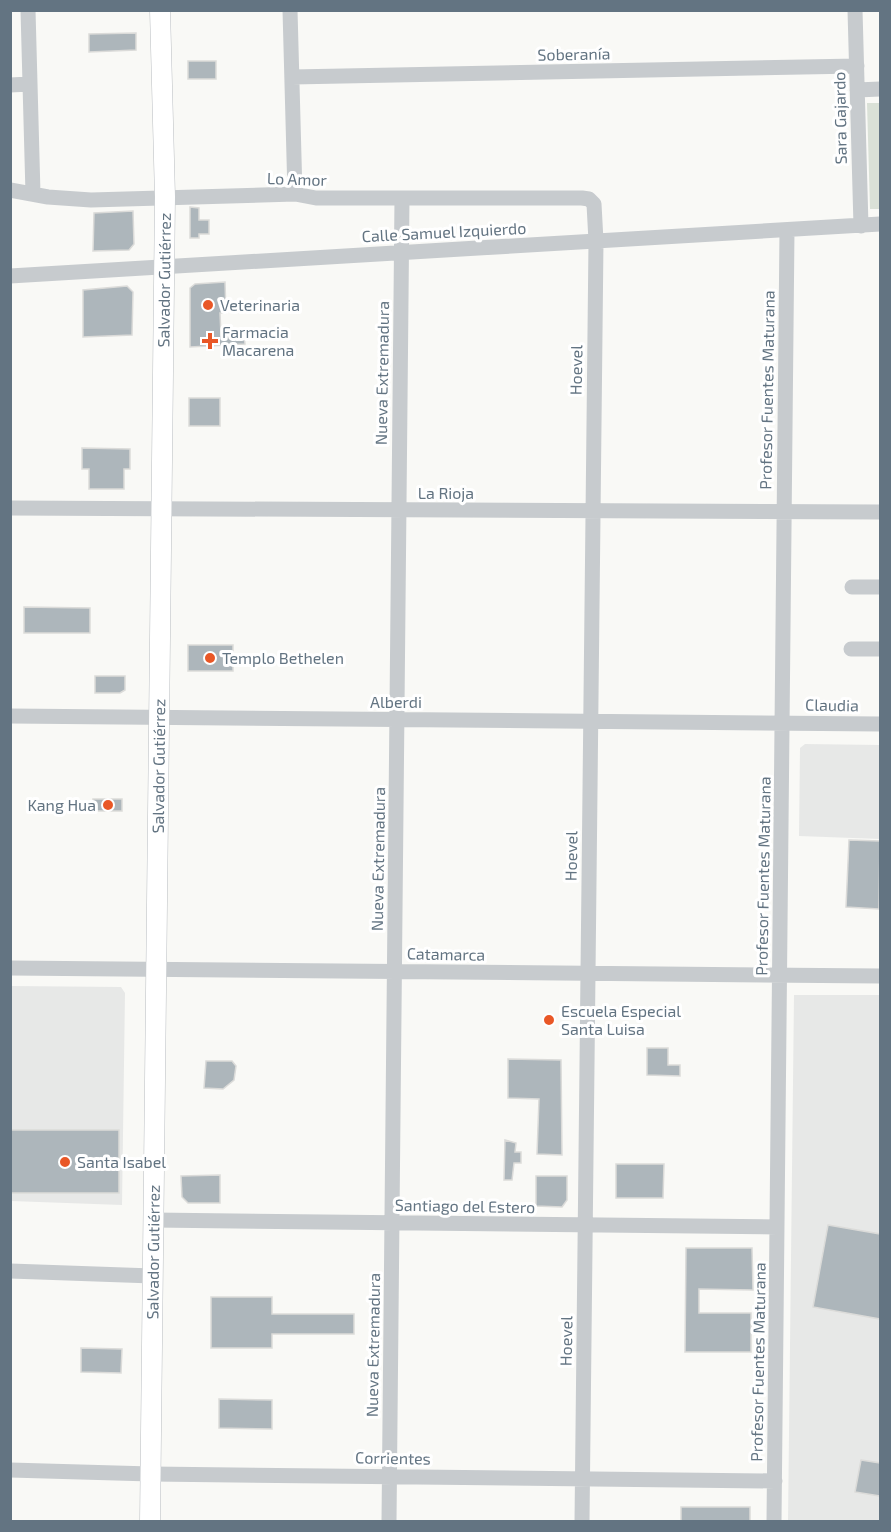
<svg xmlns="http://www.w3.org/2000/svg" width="891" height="1532" viewBox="0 0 891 1532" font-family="'Exo 2',sans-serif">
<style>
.built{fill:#e7e8e7}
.green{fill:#dae1d7}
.building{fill:#adb6bb;stroke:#dbdbd9;stroke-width:1.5}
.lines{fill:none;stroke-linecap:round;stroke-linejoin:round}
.major-casing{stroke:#babec2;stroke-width:21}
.minor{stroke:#c7cbce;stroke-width:15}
.major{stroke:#fff;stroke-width:20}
.poi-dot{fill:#e95726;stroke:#fff;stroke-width:2}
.labels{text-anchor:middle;stroke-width:6;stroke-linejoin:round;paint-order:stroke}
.street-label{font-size:16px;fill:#637482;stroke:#fff}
.poi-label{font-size:16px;fill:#637482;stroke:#fff;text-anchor:start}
</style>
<rect width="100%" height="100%" fill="#f9f9f6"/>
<path class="built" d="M805,744l75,1v94l-81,-3 1,-88z
M11,986l110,1 4,6 -3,212 -111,-4z
M794,995h86v526l-92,1z"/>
<path class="green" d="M867,103h13v106h-10z"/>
<path class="building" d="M136,33v17l-47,2v-18z
M188,61h28v18h-28z
M190,207l9,1v12h10v14h-10v4h-9z
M133,211l1,33 -5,6 -36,1 1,-38z
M225,282l1,31h-6l1,22h23l1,9 -55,3v-59l5,-4z
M127,286l6,6 -1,43 -49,2v-47z
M189,398h31v28h-31z
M82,448l48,1v20h-6v20h-35v-20h-7z
M24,607l66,1v25h-66z
M188,645h45v26h-45z
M95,676h30v14l-5,3h-25z
M93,799h29v12h-29z
M849,840l31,1 -1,68 -33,-2z
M647,1048h21v17h12v11l-33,-1z
M508,1059l53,1 1,95 -25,-1 2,-55 -31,-1z
M206,1061h26l4,5 -2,14 -11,9 -19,-1z
M10,1130h109v63h-109z
M505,1140l11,3 -1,9h6v11h-7l-2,17h-8z
M616,1164h48l-1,34h-47z
M220,1175v28h-32l-6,-6 -1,-21z
M536,1176h31v24l-5,7 -26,-1z
M828,1225l52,9v85l-67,-12z
M686,1248h66l1,42 -54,-1v24h52v39h-66z
M211,1297h61v17h82v20h-82v14h-61z
M81,1348l41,1 -1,24 -40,-1z
M219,1399l53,1v29l-53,-1z
M861,1460l19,3v33l-25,-4z
M681,1507h69v14h-69z"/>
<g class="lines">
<g class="major-casing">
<g id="major">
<path id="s1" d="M150,1522l15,-1325 -5,-187"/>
</g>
</g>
<path class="minor" d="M28,10l5,184
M290,10l5,184
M855,10l6,216
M292,77l565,-11
M10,85l20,-1
M857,90l23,-1
M10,190l38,7 43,3 204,-6 21,4h266l7,1 5,5 2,37 -14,1281
M10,276l870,-52
M10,508l870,4
M852,587h28
M851,649h29
M10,716l870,8
M10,968l870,8
M153,1220l624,7
M10,1271l143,5
M10,1470l141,4 624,7
M389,1522l13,-1324
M774,1522l13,-1292"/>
<use href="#major" class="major"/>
</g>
<g class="poi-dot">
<circle cx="208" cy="305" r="6"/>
<path d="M207 332h6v6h6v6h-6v6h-6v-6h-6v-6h6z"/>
<circle cx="210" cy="658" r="6"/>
<circle cx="108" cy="805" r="6"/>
<circle cx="549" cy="1020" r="6"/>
<circle cx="65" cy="1162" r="6"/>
</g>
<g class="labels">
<g class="street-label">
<text transform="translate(574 54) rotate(-1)" y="6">Soberanía</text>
<text transform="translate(840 118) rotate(-91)" y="6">Sara Gajardo</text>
<text transform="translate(297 179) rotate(2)" y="6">Lo Amor</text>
<text transform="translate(444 232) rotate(-3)" y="6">Calle Samuel Izquierdo</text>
<text dy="6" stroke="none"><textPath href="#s1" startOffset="1242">Salvador Gutiérrez</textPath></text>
<text transform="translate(576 370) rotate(-89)" y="6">Hoevel</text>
<text transform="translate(382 373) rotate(-89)" y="6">Nueva Extremadura</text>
<text transform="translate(767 390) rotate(-89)" y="6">Profesor Fuentes Maturana</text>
<text x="446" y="499">La Rioja</text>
<text x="396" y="708">Alberdi</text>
<text transform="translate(832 705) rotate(1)" y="6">Claudia</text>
<text dy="6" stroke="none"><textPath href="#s1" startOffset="756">Salvador Gutiérrez</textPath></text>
<text transform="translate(571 856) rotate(-89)" y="6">Hoevel</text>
<text transform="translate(378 859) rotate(-89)" y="6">Nueva Extremadura</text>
<text transform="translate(763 876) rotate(-89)" y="6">Profesor Fuentes Maturana</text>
<text transform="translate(446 954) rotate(1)" y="6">Catamarca</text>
<text transform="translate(465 1206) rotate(1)" y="6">Santiago del Estero</text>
<text dy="6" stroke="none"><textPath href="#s1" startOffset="270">Salvador Gutiérrez</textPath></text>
<text transform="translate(566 1341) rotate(-89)" y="6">Hoevel</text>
<text transform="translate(373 1345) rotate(-89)" y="6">Nueva Extremadura</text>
<text transform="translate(758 1362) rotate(-89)" y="6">Profesor Fuentes Maturana</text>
<text transform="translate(393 1458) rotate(1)" y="6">Corrientes</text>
</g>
<g class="poi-label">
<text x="220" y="311">Veterinaria</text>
<text x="222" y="338">Farmacia<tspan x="222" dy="18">Macarena</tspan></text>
<text x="222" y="664">Templo Bethelen</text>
<text x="96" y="811" text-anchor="end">Kang Hua</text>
<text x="561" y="1017">Escuela Especial<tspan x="561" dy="18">Santa Luisa</tspan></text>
<text x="77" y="1168">Santa Isabel</text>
</g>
</g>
<rect width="891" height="1532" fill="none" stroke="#637482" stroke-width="24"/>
</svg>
